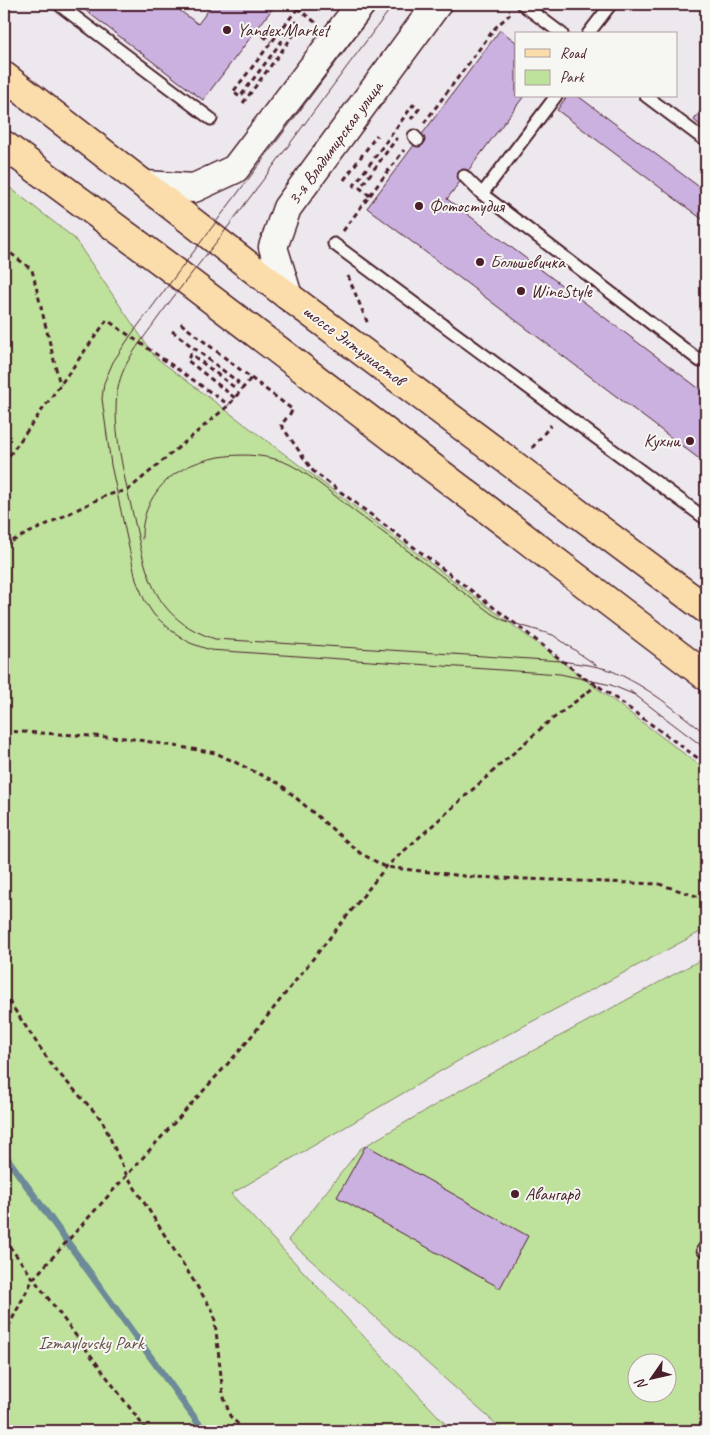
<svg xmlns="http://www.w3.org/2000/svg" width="710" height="1435" viewBox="0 0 710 1435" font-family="Caveat,sans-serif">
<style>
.green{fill:#bee29c;stroke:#848064;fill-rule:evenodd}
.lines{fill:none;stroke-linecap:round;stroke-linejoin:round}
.stream{stroke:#6d8a99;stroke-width:7}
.building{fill:#cbb1df;stroke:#4a1f2b}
.lane-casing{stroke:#4a1f2b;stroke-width:15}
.secondary-casing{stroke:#4a1f2b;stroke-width:31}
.primary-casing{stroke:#4a1f2b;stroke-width:31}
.path{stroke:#4a1f2b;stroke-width:3;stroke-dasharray:5 4;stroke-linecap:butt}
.lane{stroke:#f6f6f2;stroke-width:11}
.secondary{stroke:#f6f6f2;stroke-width:28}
.primary{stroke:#faddab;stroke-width:28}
.tram{stroke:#4a1f2b;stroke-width:1}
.poi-dot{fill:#4a1f2b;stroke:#f6f6f2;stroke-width:2}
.labels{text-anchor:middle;stroke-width:4;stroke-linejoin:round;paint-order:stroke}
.poi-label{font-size:18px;fill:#4a1f2b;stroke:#f6f6f2;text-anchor:start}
.street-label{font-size:18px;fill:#4a1f2b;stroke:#f6f6f2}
.park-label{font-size:18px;fill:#675047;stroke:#f6f6f2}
</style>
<rect width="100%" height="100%" fill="#ede8ee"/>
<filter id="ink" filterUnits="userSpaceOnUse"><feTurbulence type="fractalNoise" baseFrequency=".02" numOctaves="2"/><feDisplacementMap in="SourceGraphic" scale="10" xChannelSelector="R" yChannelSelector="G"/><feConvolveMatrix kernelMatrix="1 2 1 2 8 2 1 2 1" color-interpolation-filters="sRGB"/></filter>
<g filter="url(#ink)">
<path class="green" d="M4,183l70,55 81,119 551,413v159l-248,132 -227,133 221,237h-448z
M706,957v474h-202l-216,-191 72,-91 106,-62zM638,1362h30v30h-30z"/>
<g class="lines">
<path class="stream" d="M4,1154l200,277"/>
</g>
<path class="building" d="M77,4h94l27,20 15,-20h63l-73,96z
M500,30l16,12v54h8l-77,103 254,191 5,-8v82l-339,-256z
M567,96h11l128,96v30l-149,-112z
M706,103v27l-12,-10z
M366,1145l162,91 -28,52 -163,-91z"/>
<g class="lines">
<g class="lane-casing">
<path id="lane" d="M58,4l153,115
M522,4l40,30
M588,34l23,-30
M556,96l-74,98 218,167 6,-8
M646,96l60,45
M414,136l4,4
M464,176l18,18
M334,244l372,275
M703,1250l3,-4"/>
</g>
<g class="secondary-casing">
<path id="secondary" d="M145,185l49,3 41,-19 126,-165
M288,296l-15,-49 14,-39 150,-204"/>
</g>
<g class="primary-casing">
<path id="primary" d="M4,76l284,220 418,313
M4,145l173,128 529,403"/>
</g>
<path class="path" d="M297,8l18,14 -1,2
M256,30l15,12
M243,103l58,-78 -5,-3 -56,75 -7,-5 68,-88
M424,123l71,-95 15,-14
M344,180l33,-45
M353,187l60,-82 6,4 -8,10
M370,196l-10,-8 37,-50
M343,231l61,-81
M4,248l28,22 28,115
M348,276l20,48
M172,331l66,51 -4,5 -43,-33 -4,6 48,38
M251,378l42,32 -12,15 32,46 204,154 67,53 13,7 109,79
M532,448l19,-23
M4,463l103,-143 122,85
M4,545l103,-50 21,-5 101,-85 22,-27 -72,-56
M4,731l123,7 89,15 64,31 80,69 26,14 87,10 186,7 47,15
M4,994l49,73 49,53 24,54 88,139 9,81 7,22 15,15
M4,1239l143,192
M4,1335l29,-56 209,-231 144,-181 160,-143 51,-39"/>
<use href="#lane" class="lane"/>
<use href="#secondary" class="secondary"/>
<use href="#primary" class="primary"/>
<path class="tram" d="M380,4l-249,331 -18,27 -9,21 -2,16 9,66 25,115 9,21 9,14 18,16 18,12 20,7 350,24 51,11 24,10
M394,4c-59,78 -117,158 -176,236 -21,26 -41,52 -61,79 -15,22 -34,42 -39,69 -8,40 10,103 19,144 11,52 23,89 78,107l347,22c16,3 34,4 50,10 35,15 65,40 94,63
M142,539c-1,-27 13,-53 36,-67 29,-19 81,-23 113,-7 24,13 46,33 67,49 45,33 89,66 134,100l11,6 50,15 43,30
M630,691l76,58"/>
</g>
</g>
<g class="poi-dot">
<circle cx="227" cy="30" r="5"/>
<circle cx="419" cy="206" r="5"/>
<circle cx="480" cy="262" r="5"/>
<circle cx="521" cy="291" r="5"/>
<circle cx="690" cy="441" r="5"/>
<circle cx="515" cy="1194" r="5"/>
</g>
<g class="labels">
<g class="poi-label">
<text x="237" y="36">Yandex.Market</text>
<text x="429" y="212">Фотостудия</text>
<text x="490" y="268">Большевичка</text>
<text x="531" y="297">WineStyle</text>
<text x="680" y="447" text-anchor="end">Кухни</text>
<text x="525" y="1200">Авангард</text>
</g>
<g class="street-label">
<text transform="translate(335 143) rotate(-54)" y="6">3-я Владимирская улица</text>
<text transform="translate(354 345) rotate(37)" y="6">шоссе Энтузиастов</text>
</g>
<g class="park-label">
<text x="91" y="1349">Izmaylovsky Park</text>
</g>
</g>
<rect width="710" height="1435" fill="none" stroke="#f6f6f2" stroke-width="20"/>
<rect x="10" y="10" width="690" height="1415" fill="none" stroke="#4a1f2b" stroke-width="2" filter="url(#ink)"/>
<rect x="515" y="32" width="162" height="65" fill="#f6f6f2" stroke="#b1a0a2"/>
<rect x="525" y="49" width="25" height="8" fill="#faddab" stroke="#b1a0a2"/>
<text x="560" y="58" font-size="15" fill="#4a1f2b">Road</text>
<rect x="525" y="70" width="25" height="15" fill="#bee29c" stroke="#b1a0a2"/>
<text x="560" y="82" font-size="15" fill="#4a1f2b">Park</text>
<g transform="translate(652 1378) rotate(236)"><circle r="24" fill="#f6f6f2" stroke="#b1a0a2"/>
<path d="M0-4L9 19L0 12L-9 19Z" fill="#4a1f2b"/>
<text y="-8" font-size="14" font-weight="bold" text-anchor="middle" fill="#4a1f2b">N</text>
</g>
</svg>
